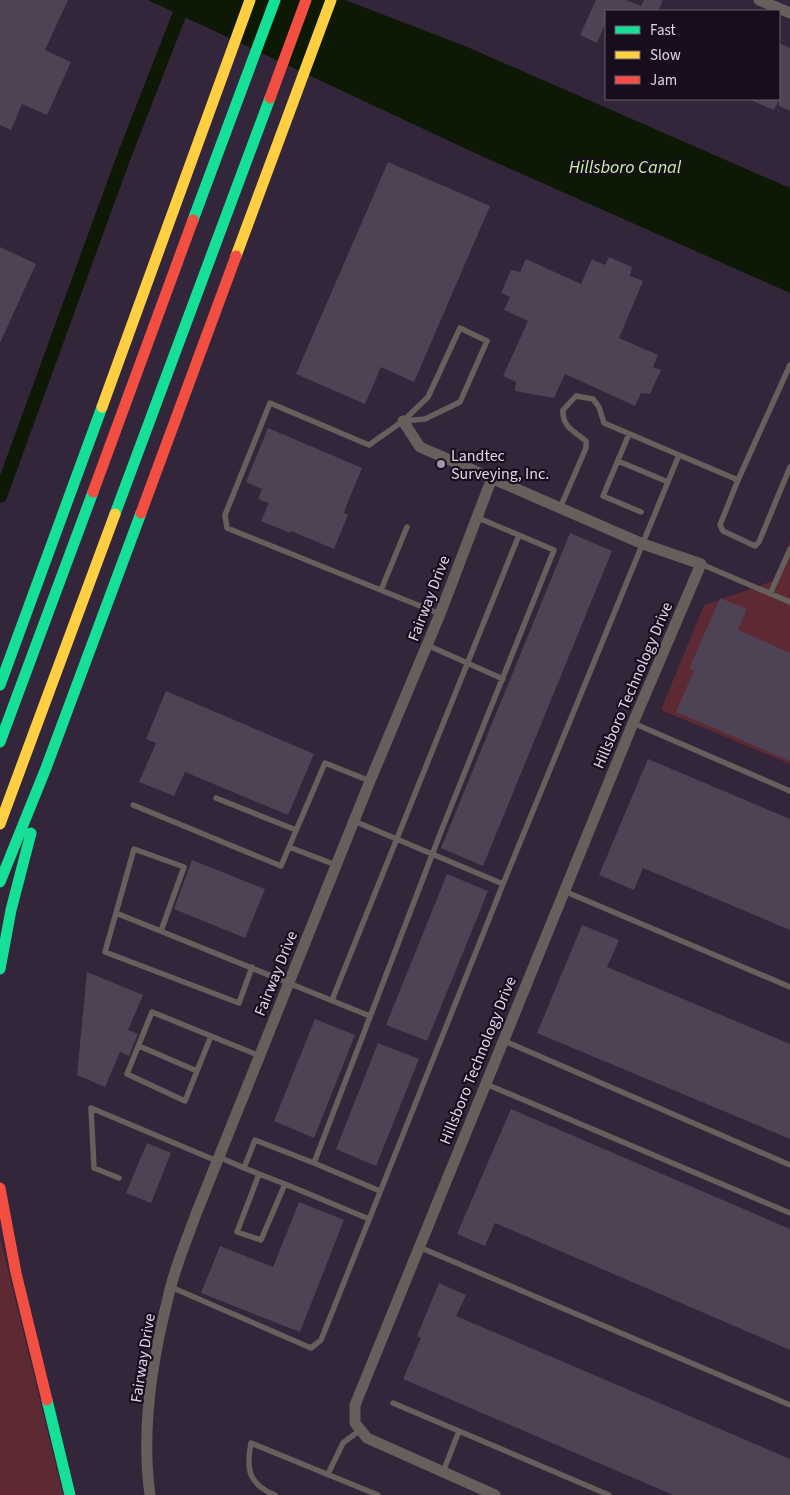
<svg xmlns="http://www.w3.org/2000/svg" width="790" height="1495" viewBox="0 0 790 1495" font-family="'Source Sans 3',sans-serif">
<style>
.green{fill:#5d2a34}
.water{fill:#0d1905}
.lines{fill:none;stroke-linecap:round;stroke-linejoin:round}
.canal{stroke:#0d1905;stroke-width:14}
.building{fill:#4e4255}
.lane{stroke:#675f5b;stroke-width:5.5}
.street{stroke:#675f5b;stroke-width:11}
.fast{stroke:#16e098;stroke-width:11}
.slow{stroke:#ffcf43;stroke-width:11}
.jam{stroke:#f24e42;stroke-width:11}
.poi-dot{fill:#a496ac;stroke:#180d1d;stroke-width:2}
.labels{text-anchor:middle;stroke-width:4.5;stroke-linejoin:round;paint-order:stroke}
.poi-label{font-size:16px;fill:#e1d3ea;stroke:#180d1d;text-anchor:start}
.street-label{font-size:16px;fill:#e1d3ea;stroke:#180d1d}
.water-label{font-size:18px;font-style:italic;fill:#c2f39f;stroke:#180d1d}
</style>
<rect width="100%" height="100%" fill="#33263a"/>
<path class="green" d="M790,542v222l-129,-54 43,-105 69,-24z
M0,1237l63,258h-63z"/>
<path class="water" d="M148,0h197l120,46 325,142v105l-313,-139z"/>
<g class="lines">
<path class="canal" d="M0,496l123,-337 62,-159"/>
</g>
<path class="building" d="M0,0h68l-23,50 26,12 -24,53 -25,-11 -11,26 -11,-5z
M596,0h30l15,6 3,-6h19l-5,11h-52v11l-9,21 -17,-8z
M779,43l11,5v63l-11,-5v-6l-5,10 -26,-11h31z
M388,162l102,44 -76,176 -33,-15 -16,37 -69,-30z
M0,247l36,17 -36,79z
M609,257l23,10 -2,9 13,5 -24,57 39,17 -5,12 8,3 -11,24 -9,-1 -6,13 -70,-32 -11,24 -39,-7 1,-9 -13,-6 25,-55 -24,-11 6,-13 -9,-4 10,-23 9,2 6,-13 55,25 11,-25 13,6z
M268,428l94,40 -15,36 -3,9 4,2 -14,34 -43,-18 -1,2 -29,-12 8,-18 -11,-4 4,-10 -16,-7z
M570,533l42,18 -129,315 -42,-18z
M720,598l27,11 -9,21 52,23v108l-114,-49 18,-41 -5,-2z
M166,691l148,63 -26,61 -103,-43 -11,24 -35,-14 17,-39 -10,-4z
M648,759l142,60v111l-147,-62 -9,22 -35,-15z
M192,860l73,29 -20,49 -71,-29z
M447,874l41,17 -61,150 -41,-16z
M582,925l37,15 -12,27 183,77v95l-253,-106z
M87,972l56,23 -15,35 10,4 -9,22 -9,-4 -15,35 -28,-12z
M315,1019l40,16 -41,103 -40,-17z
M378,1043l41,16 -43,107 -40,-17z
M511,1109l279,120v121l-295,-127 -10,23 -28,-12z
M147,1143l24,10 -20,50 -25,-10z
M299,1202l45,18 -44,112 -99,-39 19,-47 53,21z
M439,1283l27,12 -10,21 334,143v36h-117l-270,-116 18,-41 -4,-2z"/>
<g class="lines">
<path class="lane" d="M790,365l-52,115 -18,45 3,6 32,15 4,-4 31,-75
M403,421l25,-24 32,-69 27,13 -27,61 -35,17 -22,2 -34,24 -99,-42 -45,112 2,13 213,86
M629,434l-26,62 38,16
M679,455l59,25
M618,461l50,21
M701,564l89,38
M381,590l26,-63
M770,594l20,-45
M427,645l76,34
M633,723l157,68
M216,798l80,32
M133,805l148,61 8,-19
M354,821l149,63
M336,865l-47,-18 36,-84 45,18
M564,891l226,96
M116,913l-11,39 134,51 13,-36
M161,931l23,-64 -50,-18 -18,64 254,103
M332,1000l187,-465
M211,1036l-26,65 -58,-27 25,-62 108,44
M502,1040l288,125
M139,1046l58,25
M486,1084l304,129
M219,1157l25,11 11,-28 59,23 128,-334 112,-279 -78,-33
M314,1163l66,28
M244,1168l15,6 -22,58 24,8 24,-56 -26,-10
M119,1178l-25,-10 -3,-60 126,53
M285,1184l84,35
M419,1247l371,158
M171,1287l140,61 10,-8 182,-456 176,-429 -75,-32 -5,-16 -6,-8 -17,-3 -13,14c-1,17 11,21 23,31v7l-26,60
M393,1403l216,92
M443,1472l16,-41
M328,1474l15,-31 17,-13
M275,1495c-27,-11 -29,-26 -24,-52l127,52"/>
<path class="street" d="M759,0l31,13
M403,421l17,26 223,97 58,20 -68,159 -278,682v18l12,15 128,57
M150,1495c-9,-64 2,-135 18,-197 6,-29 18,-56 28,-84l174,-433 70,-167 52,-136"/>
<path class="fast" d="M193,220l82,-220
M115,514l155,-416
M0,685l102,-278
M0,742l93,-250
M0,882l46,-114 95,-255
M0,969l11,-59 20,-77
M47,1400l23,95"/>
<path class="slow" d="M236,256l95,-256
M102,407l148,-407
M0,824l115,-310"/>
<path class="jam" d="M270,98l36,-98
M93,492l100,-272
M141,513l95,-257
M0,1188l16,85 31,127"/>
</g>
<circle class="poi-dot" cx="441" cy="464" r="5"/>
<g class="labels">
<g class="poi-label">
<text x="451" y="461">Landtec<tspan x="451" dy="18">Surveying, Inc.</tspan></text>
</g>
<g class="street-label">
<text transform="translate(428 598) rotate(-69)" y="6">Fairway Drive</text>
<text transform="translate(632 685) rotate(-67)" y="6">Hillsboro Technology Drive</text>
<text transform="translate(275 973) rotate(-68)" y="6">Fairway Drive</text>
<text transform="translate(477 1060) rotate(-68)" y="6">Hillsboro Technology Drive</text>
<text transform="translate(142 1358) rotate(-81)" y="6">Fairway Drive</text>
</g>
<g class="water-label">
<text x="625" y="173">Hillsboro Canal</text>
</g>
</g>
<rect x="605" y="10" width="175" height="90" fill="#180d1d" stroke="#685c6f"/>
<rect x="615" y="26" width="25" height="8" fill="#16e098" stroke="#685c6f"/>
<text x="650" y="35" font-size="15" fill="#e1d3ea">Fast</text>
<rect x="615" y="51" width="25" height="8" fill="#ffcf43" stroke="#685c6f"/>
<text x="650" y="60" font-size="15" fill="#e1d3ea">Slow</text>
<rect x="615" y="76" width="25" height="8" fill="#f24e42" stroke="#685c6f"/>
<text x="650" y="85" font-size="15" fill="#e1d3ea">Jam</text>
</svg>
